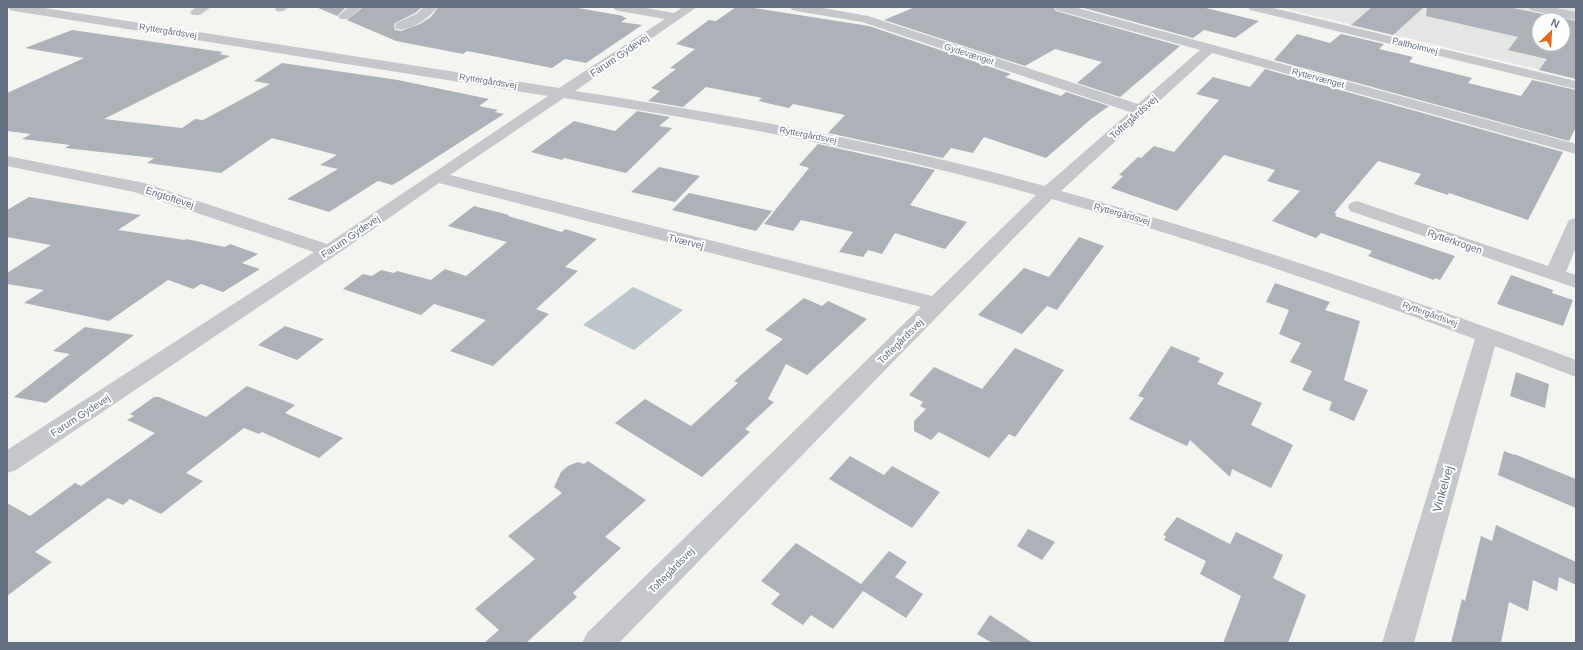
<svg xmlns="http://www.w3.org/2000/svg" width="1583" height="650" viewBox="0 0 1583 650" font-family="Helvetica,sans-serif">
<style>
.built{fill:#e5e6e4;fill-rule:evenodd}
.water{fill:#bdc6cd}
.building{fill:#adb2b9;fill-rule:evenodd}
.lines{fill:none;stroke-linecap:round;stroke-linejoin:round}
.minor{fill:#c5c7cb;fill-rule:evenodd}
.labels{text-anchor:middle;stroke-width:4;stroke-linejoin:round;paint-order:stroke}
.far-street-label{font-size:9px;fill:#637083;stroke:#fff}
.street-label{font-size:10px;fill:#637083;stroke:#fff}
.near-street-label{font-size:12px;fill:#637083;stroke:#fff}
</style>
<rect width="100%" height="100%" fill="#f4f5f1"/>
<path class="built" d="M1279,7h297v71l-107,-25zM1539,20h24v24h-24z"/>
<path class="water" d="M633,287l50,23 -49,40 -51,-25z"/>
<path class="building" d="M316,7h30l-9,9z
M363,7h59l-7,6 -20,10 -1,3 1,4 6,1 19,-7 11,-7 7,-10h134l52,9 -2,1 5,1 -6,4 21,3 -56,38 -21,-4 -13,9 -85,-17 -4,3 -67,-13 -49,-21z
M736,7h12l121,19 142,48 -6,3 56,19 5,-4 43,14 -18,13 -45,39 -62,-21 -11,16 -22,-5 -8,10 -115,-25 17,-18 -52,-11 -4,4 -31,-7 4,-3 -56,-11 -23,20 -35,-6 12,-10 -9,-3 25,-19 -6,-1 25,-19 -19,-5 33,-24 7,1z
M915,7h138l3,4 124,35 -60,51 -43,-14 25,-21 -47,-13 -30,17 -141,-46z
M1080,7h122l57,14 -24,17 -31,-8 -11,8z
M1372,7h52l-31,28 -42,-10z
M1427,7h81l68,14v58l-37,-9 8,-11 -39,-9 10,-13 -92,-21zM1539,20h24v24h-24z
M72,30l151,22 -4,2 11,2 -126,63 78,9 13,-9 8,1 67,-36 -16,-3 28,-18 116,17 91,19 -10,7 19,4 -3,2 9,2 -103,66 -9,5 -14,-4 -49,31 -42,-13 51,-30 -18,-4 17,-10 -65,-17 -51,35 -74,-10 7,-5 -89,-10 5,-3 -48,-6 9,-5 -24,-3v-38l77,-35 -59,-10z
M1297,34l33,9 11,-9 43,10 -5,5 34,8 -4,5 63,16 -4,5 53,13 11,-16 44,10v37l-7,14 -295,-81z
M1265,69l298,83 -35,68 -79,-27 -1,2 -34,-11 7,-10 -43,-13 -44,52 3,1 -2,2 120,40 -15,24 -5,-2 -1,2 -66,-24 4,-5 -51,-18 -5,5 -44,-17 28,-30 -33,-10 8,-11 -51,-15 -47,56 -66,-23 12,-12 -4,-1 19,-18 3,1 13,-12 20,6 45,-52 -23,-6 17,-17 37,10z
M637,111l33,6 -11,9 13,2 -46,45 -62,-15 -2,2 -31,-8 43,-31 41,10z
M818,144l117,26 -25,35 57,17 -22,27 -50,-16 -13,21 -14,-4 -5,7 -24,-5 14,-20 -52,-12 -8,11 -29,-7 45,-56 -10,-3z
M659,167l41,9 -25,26 -44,-10z
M689,193l83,18 -16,20 -84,-21z
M29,197l112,18 -23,15 67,10 1,-1 39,8 5,-3 28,10 -16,9 18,6 -37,23 -22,-8 -8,5 -25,-9 -59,41 -85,-18 20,-13 -37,-6v-11l44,-28 -44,-8v-27z
M474,206l35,9 -1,1 54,16 3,-3 32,10 -32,28 13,4 -42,38 13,5 -56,52 -43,-15 36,-31 -52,-16 -13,11 -78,-26 20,-15 9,2 9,-6 13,3 3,-2 34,9 14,-11 21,7 41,-34 -59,-16z
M1079,237l25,9 -47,64 -10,-4 -25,28 -44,-19 46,-47 25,9z
M1511,275l42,15 -1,3 21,7 -10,26 -66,-22z
M1275,283l55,19 -5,8 35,11 -16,59 24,10 -14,31 -25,-11 3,-8 -30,-12 10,-19 -22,-9 11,-19 -22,-9 10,-24 -23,-8z
M804,298l18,8 6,-5 39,18 -60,56 -21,-11 -18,35 6,3 -29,27 5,3 -48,45 -87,-54 30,-24 46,27 47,-43 -4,-2 49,-42 -18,-9z
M285,326l39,13 -27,21 -39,-15z
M85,327l49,8 -88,68 -32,-6 56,-43 -17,-3z
M1171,346l29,12 -2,4 26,11 -7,11 45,19 -11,22 42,20 -22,43 -39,-19 -2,8 -40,-37 -3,6 -58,-27 15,-21 -6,-2z
M1015,348l49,22 -49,67 -6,-3 -20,24 -50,-26 -8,8 -17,-9v-10l12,-12 -6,-3 3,-4 -14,-7 25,-28 48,22z
M1516,372l33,12 -4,24 -35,-12z
M247,386l48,19 -10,8 58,25 -24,20 -57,-26 -3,2 -15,-6 -58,45 17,8 -42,33 -31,-15 -7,6 -15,-7 -73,54 17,10 -45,34v-93l23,13 45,-33 6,3 74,-53 -28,-13 7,-4 -4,-2 24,-17h5l47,20z
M1504,451l10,4v-1l62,25v29l-78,-33z
M850,456l34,19 8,-9 48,26 -28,36 -83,-49z
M588,461l58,39 -41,37 16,11 -48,45 4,4 -51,46h-42l15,-13 -24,-21 60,-50 -27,-23 54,-43 -8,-6 7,-15 7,-6 10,-4 6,2z
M1177,517l53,27 6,-12 47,23 -10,23 33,17 -18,48h-65l18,-47 -41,-22 6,-13 -42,-21 2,-4 -3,-1z
M1496,525l80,37v23l-17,-8 -2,14 -24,-11 -5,31 -19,-9 -8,41h-50l11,-44 3,2 16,-65 11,5z
M1028,529l27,13 -13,18 -25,-14z
M796,543l65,41 28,-33 18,11 -12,15 28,17 -17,24 -43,-27 -30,38 -22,-14 -8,10 -32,-21 9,-10 -19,-13z
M990,615l43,28h-41l-15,-9z"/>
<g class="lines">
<path class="minor" d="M8,7h30l521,81 106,-69 -46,-8 -4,-1 -2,-3h27l34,6 9,-6h14l-122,84c158,24 315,52 470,95l85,-74 -268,-90 -66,-11 -4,-1 -2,-3h27l51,9 270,88 62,-54 -144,-40 -2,-3h20l502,137v10l-364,-101 -151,138c174,48 346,106 515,169v17l-81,-31 -81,297h-32l93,-304c-140,-52 -280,-99 -423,-140l-433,444h-37l5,-10 334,-326 -482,-124 -103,72 -320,215 -9,3v-23l307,-198 -180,-60 -127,-26v-10l137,27 183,61 221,-148 -534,-85 -4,-1zM564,98c159,25 317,53 472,97l-104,101 -482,-121z
M196,7h15l-11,8h-8l-2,-3z
M275,7h13c-3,5 -7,5 -12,4z
M348,7h14l-14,12h-8l-2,-3z
M424,7h13c-7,11 -27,25 -41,22l-1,-3 1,-3 20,-9z
M1248,7h21l307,74v8l-326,-79z
M1528,7h23l25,5v8l-46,-10z
M1357,201l191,65 19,-42 2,-4 7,-2v29l-10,25 10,3v13l-226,-77 -2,-4 2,-4z"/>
</g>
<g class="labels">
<g class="far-street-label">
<text transform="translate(168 31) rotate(9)" y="3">Ryttergårdsvej</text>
<text transform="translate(1415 46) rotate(14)" y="3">Paltholmvej</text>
<text transform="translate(969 54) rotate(18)" y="3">Gydevænget</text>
<text transform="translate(1318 78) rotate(15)" y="3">Ryttervænget</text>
<text transform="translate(488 81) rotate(9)" y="3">Ryttergårdsvej</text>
<text transform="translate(808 135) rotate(11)" y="3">Ryttergårdsvej</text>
<text transform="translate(1122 214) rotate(16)" y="3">Ryttergårdsvej</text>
<text transform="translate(1430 314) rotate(20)" y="3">Ryttergårdsvej</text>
</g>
<g class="street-label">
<text transform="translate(619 55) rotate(-34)" y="4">Farum Gydevej</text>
<text transform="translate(1133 117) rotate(-42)" y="4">Toftegårdsvej</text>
<text transform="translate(170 197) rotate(18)" y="4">Engtoftevej</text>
<text transform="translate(350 236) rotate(-34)" y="4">Farum Gydevej</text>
<text transform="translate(686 241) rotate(14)" y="4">Tværvej</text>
<text transform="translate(1455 241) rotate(19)" y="4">Rytterkrogen</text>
<text transform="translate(900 341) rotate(-45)" y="4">Toftegårdsvej</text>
<text transform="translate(80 415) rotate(-33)" y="4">Farum Gydevej</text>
<text transform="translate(671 570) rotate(-45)" y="4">Toftegårdsvej</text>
</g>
<g class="near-street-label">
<text transform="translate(1443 489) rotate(-74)" y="4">Vinkelvej</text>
</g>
</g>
<rect width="1583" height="650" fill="none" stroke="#637083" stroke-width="16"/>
<g transform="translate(1551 32) rotate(25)"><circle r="19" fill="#ffffff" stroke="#c1c6cd"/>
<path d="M0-3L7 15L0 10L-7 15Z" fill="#e8671d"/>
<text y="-6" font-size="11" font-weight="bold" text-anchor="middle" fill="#637083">N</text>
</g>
</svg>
